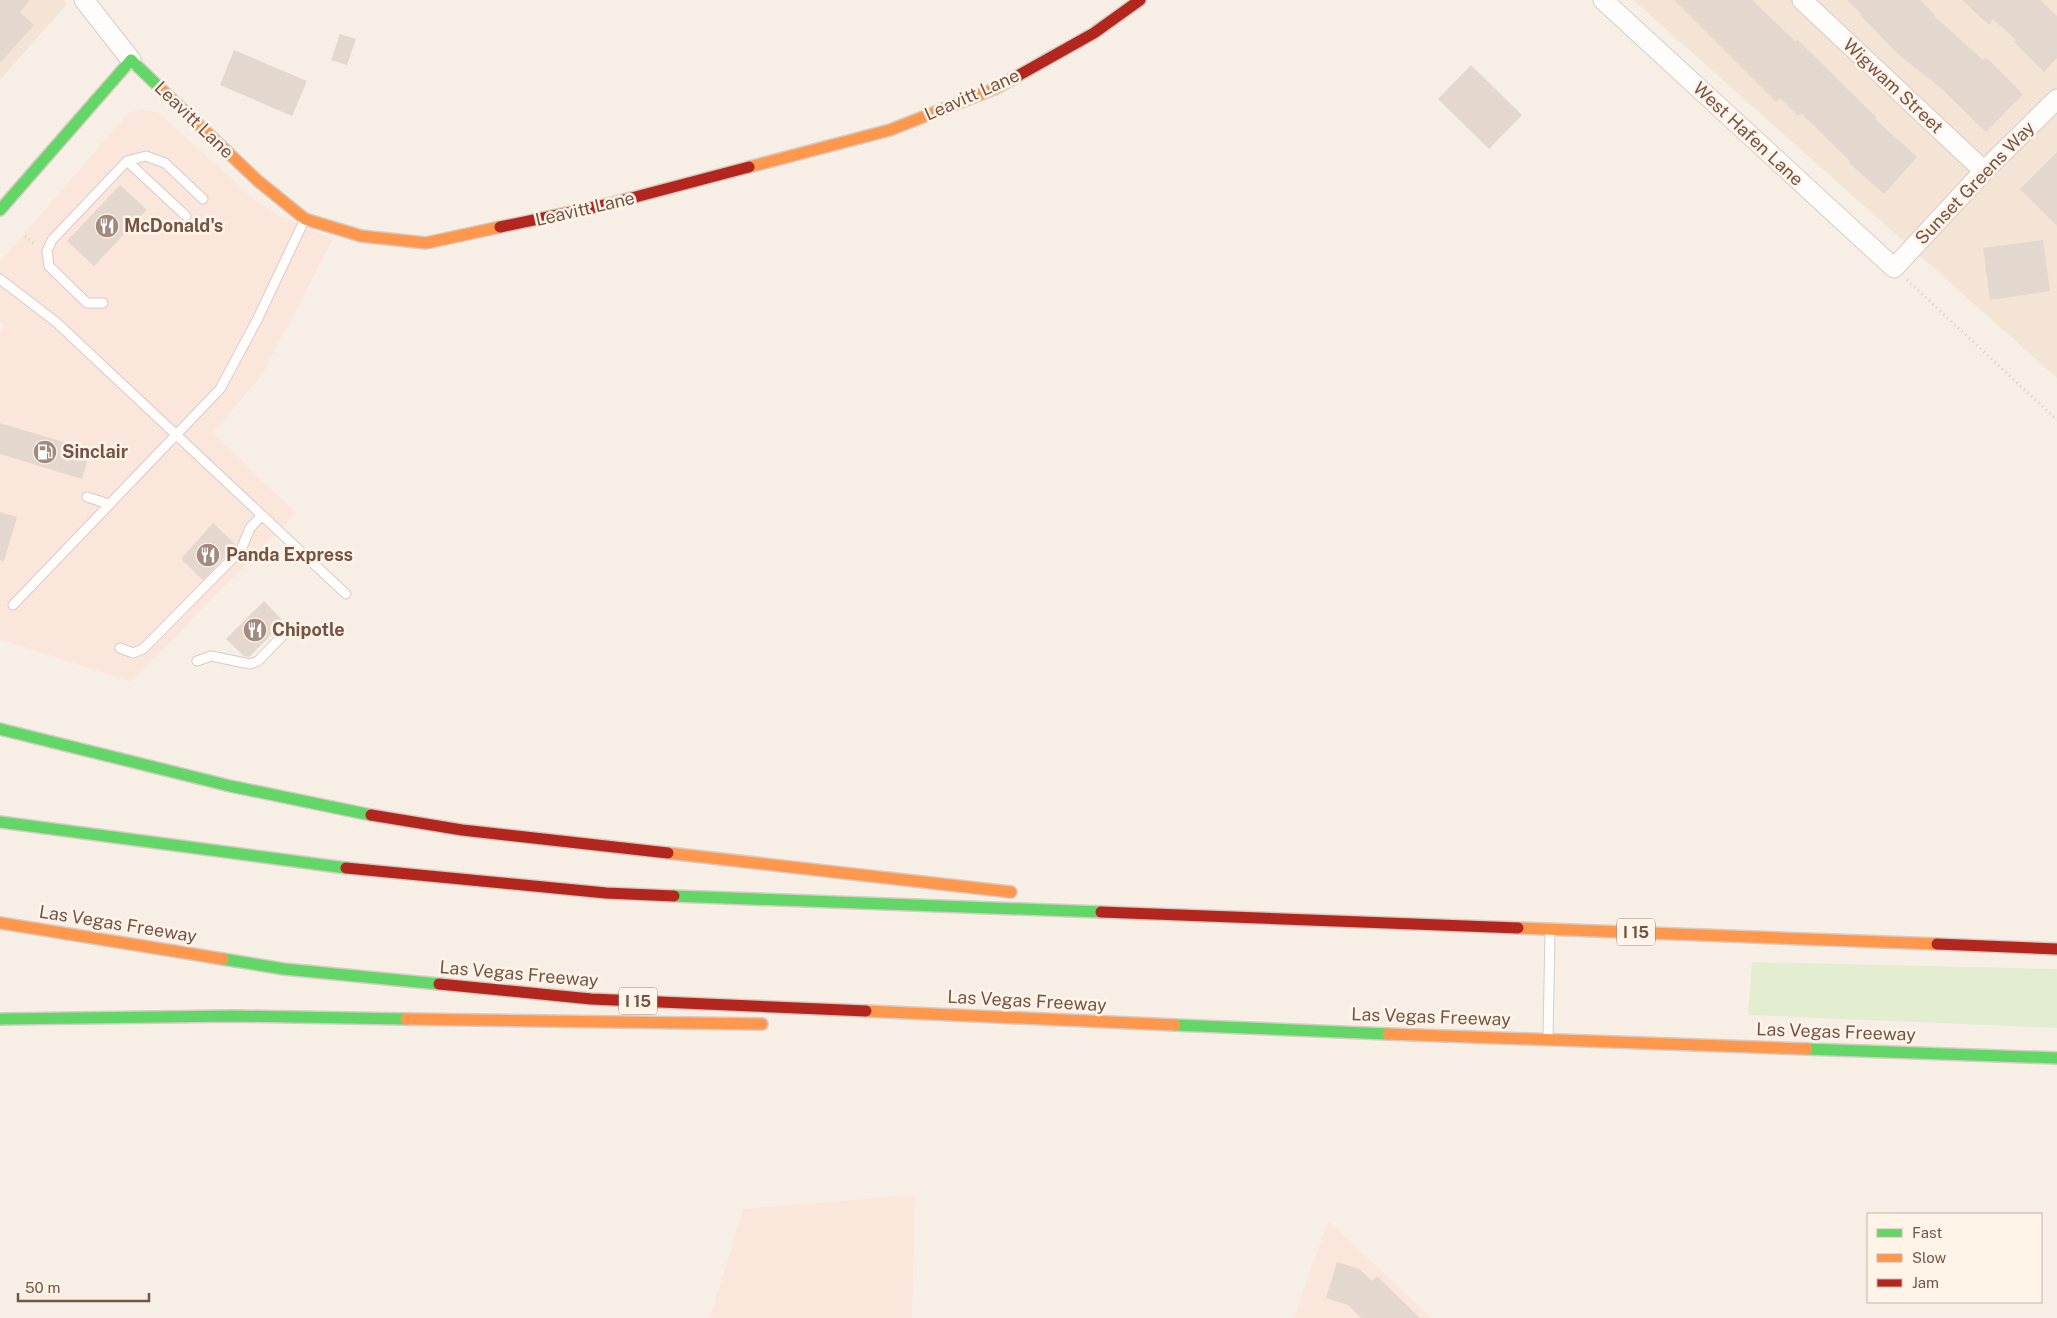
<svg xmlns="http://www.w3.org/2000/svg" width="2057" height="1318" viewBox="0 0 2057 1318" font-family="'Public Sans',sans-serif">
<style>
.residential{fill:#f3e4d6}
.commercial{fill:#fbe6dc}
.green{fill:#e3edd0}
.building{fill:#e3d7ce}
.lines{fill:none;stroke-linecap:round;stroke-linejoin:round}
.lane-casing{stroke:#d8ccc5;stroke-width:11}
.street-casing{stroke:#d8ccc5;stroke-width:21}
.fast-casing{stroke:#d7cbc3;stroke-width:14}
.slow-casing{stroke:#d7cbc3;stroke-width:14}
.jam-casing{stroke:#d7cbc3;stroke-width:14}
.path{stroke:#d7cec9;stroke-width:3;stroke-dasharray:1 4;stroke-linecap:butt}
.lane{stroke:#fefdfb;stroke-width:9}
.street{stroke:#fefdfb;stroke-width:19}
.fast{stroke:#63d668;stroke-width:11}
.slow{stroke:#ff974d;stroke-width:11}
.jam{stroke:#b3261e;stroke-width:11}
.labels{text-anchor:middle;stroke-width:5;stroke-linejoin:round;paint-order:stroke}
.shield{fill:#fff4e7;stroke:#9e8477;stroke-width:1}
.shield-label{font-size:16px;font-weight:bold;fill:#755447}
.street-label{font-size:18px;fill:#755447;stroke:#fff4e7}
.poi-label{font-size:18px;font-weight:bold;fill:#755447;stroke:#fff4e7;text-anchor:start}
</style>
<rect width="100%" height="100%" fill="#f7efe6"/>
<path class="residential" d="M0,0h63l4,4 -67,76z
M1633,0h424v378z"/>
<path class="commercial" d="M143,110l15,2 98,89 23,14 54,24 -71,136 -49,58 83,80 -165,169 -131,-43v-308l4,-7 -4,-4v-58l129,-150z
M915,1195l-3,123h-202l33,-109z
M1328,1221l104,97h-138z"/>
<path class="green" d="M1752,962l305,7v59l-309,-13z"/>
<path class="building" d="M0,0h30l-10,12 14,13 -34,38z
M1674,0h78l44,42 2,-2 78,77 -1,2 42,38 -33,37 -35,-31 1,-2 -49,-48 -3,3 -18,-18 -4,4z
M1847,0h73l15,15 -1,1 49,44 3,-3 37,37 -37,38 -43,-42 -46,-37 -37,-38 1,-1z
M1962,0h78l17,16v42l-13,14 -30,-30 2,-2 -23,-21 -4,6z
M340,34l16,5 -9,26 -16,-5z
M234,50l73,31 -15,35 -72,-31z
M1471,65l51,50 -33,34 -51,-50z
M2057,152v74l-37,-37z
M120,185l27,25 -53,56 -27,-25z
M2043,240l7,51 -60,9 -7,-52z
M0,423l90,27 -8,29 -82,-25z
M0,512l17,5 -13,44 -4,-1z
M213,523l23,22 -33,35 -22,-21z
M264,601l20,21 -35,35 -5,-1 -18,-17z
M1337,1262l22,7 13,12 5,-5 43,42h-59l-13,-13 -22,-7z"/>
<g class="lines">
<g class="lane-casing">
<path id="lane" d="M127,161l59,55
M0,279l56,43 290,272
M103,303h-16l-38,-37 -2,-15 5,-11 75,-79 19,-5 19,7 38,36
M87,497l22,7
M13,605l207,-216 37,-69 47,-99
M120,648l13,5 10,-4 98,-99 9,-22 12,-13
M197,661l14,-5 39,8 8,-3 30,-31 12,-2
M1548,1036l2,-104"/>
</g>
<g class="street-casing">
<path id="street" d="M84,0l47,60
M1603,0l291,268 90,-97 73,-72
M1802,0l182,171"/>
</g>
<g class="fast-casing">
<path id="fast" d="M0,210l131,-150 30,29
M0,729l230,57 141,29
M0,822l346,46
M674,896l427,16
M223,959l61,10 155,15
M0,1019l233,-3 173,3
M1175,1025l213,9
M1807,1049l250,9"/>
</g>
<g class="slow-casing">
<path id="slow" d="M161,89l97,92 47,38 56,17 65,7 74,-16
M749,167l141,-37 104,-41 20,-11
M668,853l343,39
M0,923l223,36
M1518,928l419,16
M866,1011l309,14
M406,1019l356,5
M1388,1034l419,15"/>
</g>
<g class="jam-casing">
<path id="jam" d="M1014,78l80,-45 46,-33
M500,227l105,-22 144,-38
M371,815l91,15 206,23
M346,868l260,25 68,3
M1101,912l417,16
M1937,944l120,5
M439,984l152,15 275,12"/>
</g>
<path class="path" d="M25,236l11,9
M1907,280l150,140"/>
<use href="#lane" class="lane"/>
<use href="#street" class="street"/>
<use href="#fast" class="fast"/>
<use href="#slow" class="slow"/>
<use href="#jam" class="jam"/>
</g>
<defs>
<g id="restaurant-disc" transform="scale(1.25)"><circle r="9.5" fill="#a28a7f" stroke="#fff4e7"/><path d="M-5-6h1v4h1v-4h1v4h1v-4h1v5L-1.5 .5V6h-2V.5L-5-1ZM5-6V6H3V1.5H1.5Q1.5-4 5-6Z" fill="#fff"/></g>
<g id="fuel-disc" transform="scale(1.25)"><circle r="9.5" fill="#a28a7f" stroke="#fff4e7"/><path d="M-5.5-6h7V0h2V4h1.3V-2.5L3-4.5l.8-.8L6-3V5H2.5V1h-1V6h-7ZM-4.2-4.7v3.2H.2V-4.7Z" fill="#fff"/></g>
</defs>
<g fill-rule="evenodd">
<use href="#restaurant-disc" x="107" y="226"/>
<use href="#fuel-disc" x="45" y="452"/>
<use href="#restaurant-disc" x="208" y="555"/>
<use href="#restaurant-disc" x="255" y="630"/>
</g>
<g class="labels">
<g class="shield">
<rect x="1617" y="918.5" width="38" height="27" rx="4"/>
<rect x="619" y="987.5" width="38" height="27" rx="4"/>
</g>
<g class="shield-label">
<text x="1636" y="938">I 15</text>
<text x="638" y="1007">I 15</text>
</g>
<g class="street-label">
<text transform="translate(1893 86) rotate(43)" y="6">Wigwam Street</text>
<text transform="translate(972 95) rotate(-24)" y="6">Leavitt Lane</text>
<text transform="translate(194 120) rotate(44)" y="6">Leavitt Lane</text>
<text transform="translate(1748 134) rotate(43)" y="6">West Hafen Lane</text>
<text transform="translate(1975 183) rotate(-46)" y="6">Sunset Greens Way</text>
<text transform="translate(585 209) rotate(-13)" y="6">Leavitt Lane</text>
<text transform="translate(118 924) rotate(9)" y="6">Las Vegas Freeway</text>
<text transform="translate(519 974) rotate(5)" y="6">Las Vegas Freeway</text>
<text transform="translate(1027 1001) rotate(3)" y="6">Las Vegas Freeway</text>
<text transform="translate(1431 1017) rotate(2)" y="6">Las Vegas Freeway</text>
<text transform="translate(1836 1032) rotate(2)" y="6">Las Vegas Freeway</text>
</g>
<g class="poi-label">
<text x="124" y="232">McDonald's</text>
<text x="62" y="458">Sinclair</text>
<text x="226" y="561">Panda Express</text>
<text x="272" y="636">Chipotle</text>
</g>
</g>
<rect x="1867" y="1213" width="175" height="90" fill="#fff4e7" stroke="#c8b4a7"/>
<rect x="1877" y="1229" width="25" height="8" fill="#63d668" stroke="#c8b4a7"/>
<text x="1912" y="1238" font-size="15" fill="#755447">Fast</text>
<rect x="1877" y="1254" width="25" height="8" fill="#ff974d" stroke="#c8b4a7"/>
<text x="1912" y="1263" font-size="15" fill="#755447">Slow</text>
<rect x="1877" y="1279" width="25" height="8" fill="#b3261e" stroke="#c8b4a7"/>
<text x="1912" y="1288" font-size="15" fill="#755447">Jam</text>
<path d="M18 1293v8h131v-8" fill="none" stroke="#755447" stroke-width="2.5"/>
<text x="25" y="1293" font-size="15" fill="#755447" stroke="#fff4e7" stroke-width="4" paint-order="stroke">50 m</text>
</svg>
